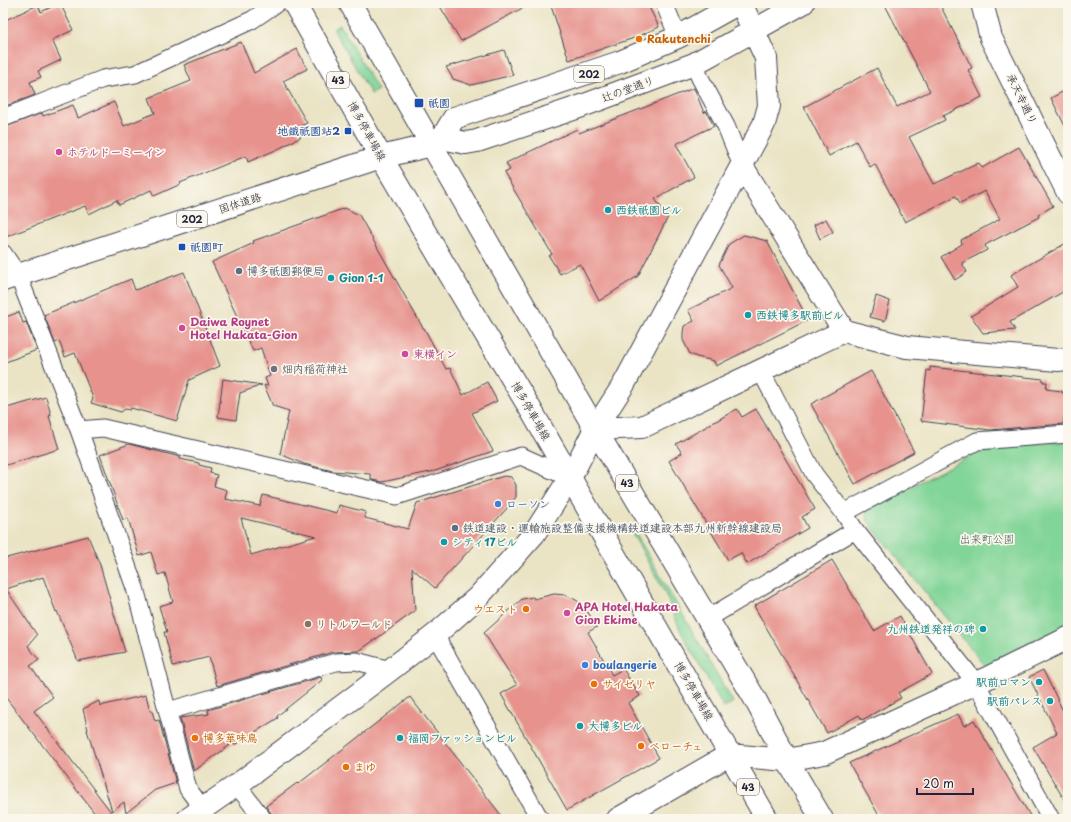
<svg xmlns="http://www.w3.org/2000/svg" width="1071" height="822" viewBox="0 0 1071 822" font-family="'Playpen Sans','Klee One',sans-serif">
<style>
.green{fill:#82d598;stroke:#527c6a}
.building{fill:#e7928d;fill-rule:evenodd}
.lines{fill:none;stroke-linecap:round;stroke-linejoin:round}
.street-casing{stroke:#403f50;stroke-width:19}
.secondary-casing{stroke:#403f50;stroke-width:24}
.primary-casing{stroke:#403f50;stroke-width:24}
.highway-casing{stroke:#403f50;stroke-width:24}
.street{stroke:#fff;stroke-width:17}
.secondary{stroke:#fff;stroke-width:22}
.primary{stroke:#fff;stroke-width:22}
.highway{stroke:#fff;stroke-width:22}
.food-dot{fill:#e8710a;stroke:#fbf7ec;stroke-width:1.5}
.transit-dot{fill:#1a4fb4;stroke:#fbf7ec;stroke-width:1.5}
.hotel-dot{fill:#d1479c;stroke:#fbf7ec;stroke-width:1.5}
.culture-dot{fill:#0f9aa8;stroke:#fbf7ec;stroke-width:1.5}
.service-dot{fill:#5c6f8a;stroke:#fbf7ec;stroke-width:1.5}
.worship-dot{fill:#6b7280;stroke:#fbf7ec;stroke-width:1.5}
.shop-dot{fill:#3f7fe0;stroke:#fbf7ec;stroke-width:1.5}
.education-dot{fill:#8d6e63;stroke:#fbf7ec;stroke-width:1.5}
.labels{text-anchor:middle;stroke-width:3.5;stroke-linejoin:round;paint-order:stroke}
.shield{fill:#fbf7ec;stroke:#636270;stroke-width:1}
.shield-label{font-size:10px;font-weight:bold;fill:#22223b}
.food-label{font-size:11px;font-weight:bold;fill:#c56008;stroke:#fbf7ec;text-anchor:start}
.street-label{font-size:11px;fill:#22223b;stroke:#fbf7ec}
.transit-label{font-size:11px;font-weight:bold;fill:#164399;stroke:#fbf7ec;text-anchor:start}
.hotel-label{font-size:11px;font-weight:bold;fill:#b23c85;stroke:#fbf7ec;text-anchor:start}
.culture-label{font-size:11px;font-weight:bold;fill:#0d838f;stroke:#fbf7ec;text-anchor:start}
.service-label{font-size:11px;font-weight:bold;fill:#4e5e75;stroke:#fbf7ec;text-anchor:start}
.worship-label{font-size:11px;font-weight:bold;fill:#5b616d;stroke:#fbf7ec;text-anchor:start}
.shop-label{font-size:11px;font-weight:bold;fill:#366cbe;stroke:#fbf7ec;text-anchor:start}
.park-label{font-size:11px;fill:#3f5857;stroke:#fbf7ec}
.education-label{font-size:11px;font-weight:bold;fill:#785e54;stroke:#fbf7ec;text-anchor:start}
</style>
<rect width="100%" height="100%" fill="#fbf7ec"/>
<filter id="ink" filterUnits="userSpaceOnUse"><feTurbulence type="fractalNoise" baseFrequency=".025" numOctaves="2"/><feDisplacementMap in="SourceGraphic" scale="8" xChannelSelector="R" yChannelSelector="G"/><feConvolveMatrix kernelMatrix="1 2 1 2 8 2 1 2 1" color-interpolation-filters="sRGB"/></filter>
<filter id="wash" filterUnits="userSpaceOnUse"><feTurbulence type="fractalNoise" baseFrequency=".012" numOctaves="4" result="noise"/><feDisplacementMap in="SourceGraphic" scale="16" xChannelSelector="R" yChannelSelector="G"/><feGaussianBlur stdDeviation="0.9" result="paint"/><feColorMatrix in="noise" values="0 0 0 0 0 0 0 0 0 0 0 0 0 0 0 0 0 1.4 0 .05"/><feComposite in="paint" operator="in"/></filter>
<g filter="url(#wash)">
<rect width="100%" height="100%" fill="#eae4c5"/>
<path class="green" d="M340,25l38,65 -7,4 -38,-65z
M1068,441v186l-82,40 -118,-145 -2,-13 123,-62z
M631,525l102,177 -9,6 -42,-74 -17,-41 -36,-66z"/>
<g id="blocks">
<path class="building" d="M60,3l13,27 -21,10 9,20 -23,11 3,6 -11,5 5,13 -32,12v-86l35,-16 3,7z
M438,3h94l-71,38z
M550,3h97l12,24 -22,10 -68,23z
M884,3h55l33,65 -4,2 14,27 -39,19 2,4 -36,17 25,47 45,-21 3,5 37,-21 34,59 -15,9 1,2 -54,28 2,5 -25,13 5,9 -12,8 -14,-23 21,-13 -1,-4 39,-21 -15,-28 -25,12 -4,-7 -51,26 -30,-58 -5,3 -14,-26 -27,15 -25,-49 73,-39 20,39 33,-16z
M241,42l13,31 43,-24 10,20 -24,12 24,42 -10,5 4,9 -23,12 -30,13 -2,-6 -66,27 1,1 -27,12 -3,-6 -32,15 -2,-5 -28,14 -4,-8 -82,32v-110l39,-15 1,3 30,-11 5,13 36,-16 10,24 31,-13 -6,-15 42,-17 -7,-16z
M504,50l9,25 -42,10 -18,-6 -7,-12z
M694,88l10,25 2,-2 8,15 -38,18 18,33 -39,22 13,18 -30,59 -39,25 -19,-37 -20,10 -11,-18 3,-2 -48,-81 6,-3 -4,-7 71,-34 2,4z
M1068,89v43l-17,-34z
M345,208l14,7 64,113h1l22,41 4,-1 13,27 24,-13 10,19 -25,12 21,38 -58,20 -53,11 -10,-2 -2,-6 -37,-3 -29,-7 -24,-10 9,-43 -16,-5 -9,-21 4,1 -3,-8 5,-2 -9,-28 -8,3 -41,-89 42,-19 -1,-2z
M826,219l7,13 -13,7 -6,-14z
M744,235l23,6 41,79 -92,46 -2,-5 -17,-4 -7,-3 -7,-14v-7l1,-7 10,-5 -6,-11 44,-22 -13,-23 10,-21z
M1068,242v47l-58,33 5,8 -32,3 -12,-17 47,-29 -7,-12z
M184,272l36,94 -31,14 -12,41 -46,-13 -1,2 -5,-1 -4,3 -30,-9 2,-5 -18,-45 -10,4 -6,-16 -4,2 -11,-28 87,-36 4,11z
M876,296l14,5 -5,20 -15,-4z
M19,312l4,11 3,-1 11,28 -34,13v-45z
M930,367l113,12v3h4l-1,7 16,2v2h6v20h-3l-2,11 -73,6 -69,-9 6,-51 3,1z
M871,371l43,81 -59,32 -44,-80z
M223,379l39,6 -22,8 -4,27 -18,-3z
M46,397l5,18 -2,1 10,33 -56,17v-57z
M737,409l5,8 14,-8 59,100 -13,8 6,11 -61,36 -6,-11 -13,7 -59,-99 13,-8 -6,-9z
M129,444l51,13v2l19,4v2l12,3 -1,5 7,2 -3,11 13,4 -2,9 35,7 3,-11 74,18 2,-8 27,7 -1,6 43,11 9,-26 87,-27 7,1 5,8v12l-7,9 -74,82 -23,-20 3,43 -56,40 -26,1 -116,34 -8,-29 -36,9 -9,-34h3l-8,-26 14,-4 -8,-29 -7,2 -7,-23 -12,4 -11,-38 -5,2 -23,-65zM241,518l75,18 -65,19z
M88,536l12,29 25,87 -47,9 -21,-50 -1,1 -13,-35 -37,12 31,46 -9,11 11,14 -9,6 23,31 -19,14 77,101 -9,7h-3l-96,-125v-135z
M832,560l42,71 26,-15 32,58 -34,19 3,5 -39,22 -3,-5 -32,18 -73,-127z
M554,594l11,1 11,5 8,6 13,21 -9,5 24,43 11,-6 17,27 -12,7 31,55 -92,52 -66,-116 16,-9 -33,-52 38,-34 11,-2 1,2z
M1043,670l25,51v85l-35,-59 24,-14 -28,-56z
M321,677l1,3 -45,36 1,2 -44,27 -1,-2 -39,28 -14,-53 29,-4 -1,-4z
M146,695l4,16h2l3,10 4,-1 17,63 -21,7 -29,23 -2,-11 -12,9 -25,-81h1l-5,-21 16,-8 1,5z
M410,697l94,122h-231l-2,-6 -5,-7 31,-23 1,1z
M958,714l6,12 10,-6 58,99h-151l-32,-56z"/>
</g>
</g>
<g filter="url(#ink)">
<use href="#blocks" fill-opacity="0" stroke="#403f50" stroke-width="1"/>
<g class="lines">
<g class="street-casing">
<path id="street" d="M664,3l14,34
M694,64l6,14 26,48 16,40
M3,118l100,-39 32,-5 117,-54 25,-17
M3,253l15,22 61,155 56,158 53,201 15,20
M761,371l53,103 30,39 11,17 121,153 75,136
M79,430l24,-2 294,68 124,-40 49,22
M844,513l133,-72 91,-7
M707,619l148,-89
M435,635l105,184
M168,711l168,-49 20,-1 34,9
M237,785l26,34"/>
</g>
<g class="secondary-casing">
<path id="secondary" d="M982,3l9,35 77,155
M742,166l102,165 63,16 151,13 10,-1
M595,429l47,-2 202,-96
M188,819l49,-34 153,-115 45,-35 43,-38 56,-63 36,-56 25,-49 29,-45 140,-260 5,-18 -3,-48 -25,-55
M618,819l111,-64 58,5 37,-7 161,-74 83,-41"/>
</g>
<g class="primary-casing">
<path id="primary" d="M294,3l87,154 78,133 69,115 239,414
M350,3l245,426 160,270 32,61 35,59"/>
</g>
<g class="highway-casing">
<path id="highway" d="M442,138l24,5 11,-2 105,-35 112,-42 109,-61
M3,280l378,-123 51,-12 10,-7 12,-20 166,-56 58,-25 61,-34"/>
</g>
<use href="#street" class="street"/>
<use href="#secondary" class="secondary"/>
<use href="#primary" class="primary"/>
<use href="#highway" class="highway"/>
</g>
</g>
<g class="food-dot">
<circle cx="639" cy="39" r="4"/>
<circle cx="526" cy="609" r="4"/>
<circle cx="594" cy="684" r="4"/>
<circle cx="195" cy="738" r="4"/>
<circle cx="641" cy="746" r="4"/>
<circle cx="346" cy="767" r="4"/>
</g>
<g class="transit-dot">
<rect x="414" y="98" width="10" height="10" rx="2"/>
<rect x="344" y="127" width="8" height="8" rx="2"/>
<rect x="178" y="243" width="8" height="8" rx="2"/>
</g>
<g class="hotel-dot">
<circle cx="59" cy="152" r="4"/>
<circle cx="182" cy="328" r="4"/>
<circle cx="405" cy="354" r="4"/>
<circle cx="567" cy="613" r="4"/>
</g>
<g class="culture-dot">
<circle cx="608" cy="210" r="4"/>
<circle cx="331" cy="278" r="4"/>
<circle cx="748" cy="315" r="4"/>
<circle cx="444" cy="542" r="4"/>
<circle cx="983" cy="629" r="4"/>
<circle cx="1039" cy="682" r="4"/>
<circle cx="1050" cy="701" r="4"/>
<circle cx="580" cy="726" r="4"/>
<circle cx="400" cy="738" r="4"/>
</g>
<g class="service-dot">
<circle cx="239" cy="271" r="4"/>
<circle cx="455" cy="528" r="4"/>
</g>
<circle class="worship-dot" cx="274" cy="369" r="4"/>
<g class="shop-dot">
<circle cx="498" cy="504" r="4"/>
<circle cx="585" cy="665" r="4"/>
</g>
<circle class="education-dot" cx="308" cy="624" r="4"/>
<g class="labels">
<g class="shield">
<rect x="574" y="66" width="30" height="16" rx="3"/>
<rect x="327" y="72" width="22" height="16" rx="3"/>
<rect x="177" y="211" width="30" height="16" rx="3"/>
<rect x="616" y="475" width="22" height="16" rx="3"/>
<rect x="737" y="779" width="22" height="16" rx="3"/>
</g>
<g class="shield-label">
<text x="589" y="78">202</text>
<text x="338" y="84">43</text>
<text x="192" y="223">202</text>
<text x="627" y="487">43</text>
<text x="748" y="791">43</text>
</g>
<g class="food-label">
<text x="647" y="43">Rakutenchi</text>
<text x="518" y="613" text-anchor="end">ウエスト</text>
<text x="602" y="688">サイゼリヤ</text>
<text x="203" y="742">博多華味鳥</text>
<text x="649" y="750">ベローチェ</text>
<text x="354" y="771">まゆ</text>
</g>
<g class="street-label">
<text transform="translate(628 89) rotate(-20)" y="4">辻の堂通り</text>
<text transform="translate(1022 99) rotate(64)" y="4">承天寺通り</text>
<text transform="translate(367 131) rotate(61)" y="4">博多停車場線</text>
<text transform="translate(240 203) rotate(-18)" y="4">国体道路</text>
<text transform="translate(531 411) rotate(60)" y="4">博多停車場線</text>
<text transform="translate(694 691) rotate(60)" y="4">博多停車場線</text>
</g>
<g class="transit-label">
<text x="428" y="107">祇園</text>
<text x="340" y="135" text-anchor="end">地鐵祇園站2</text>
<text x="190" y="251">祇園町</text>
</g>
<g class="hotel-label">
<text x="67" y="156">ホテルドーミーイン</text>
<text x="190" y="326">Daiwa Roynet<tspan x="190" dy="13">Hotel Hakata-Gion</tspan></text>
<text x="413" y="358">東横イン</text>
<text x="575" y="611">APA Hotel Hakata<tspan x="575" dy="13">Gion Ekime</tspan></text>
</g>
<g class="culture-label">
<text x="616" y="214">西鉄祇園ビル</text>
<text x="339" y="282">Gion 1-1</text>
<text x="756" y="319">西鉄博多駅前ビル</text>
<text x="452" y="546">シティ17ビル</text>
<text x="975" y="633" text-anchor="end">九州鉄道発祥の碑</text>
<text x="1031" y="686" text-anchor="end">駅前ロマン</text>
<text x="1042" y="705" text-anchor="end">駅前パレス</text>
<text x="588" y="730">大博多ビル</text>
<text x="408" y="742">福岡ファッションビル</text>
</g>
<g class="service-label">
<text x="247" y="275">博多祇園郵便局</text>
<text x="463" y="532">鉄道建設・運輸施設整備支援機構鉄道建設本部九州新幹線建設局</text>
</g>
<g class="worship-label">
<text x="282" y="373">畑内稲荷神社</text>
</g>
<g class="shop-label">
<text x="506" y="508">ローソン</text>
<text x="593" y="669">boulangerie</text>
</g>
<g class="park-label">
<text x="987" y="543">出来町公園</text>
</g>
<g class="education-label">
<text x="316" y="628">リトルワールド</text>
</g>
</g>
<rect width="1071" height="822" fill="none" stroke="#fbf7ec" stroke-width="16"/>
<path d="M917 788v6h56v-6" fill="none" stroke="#22223b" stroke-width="2"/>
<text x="923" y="788" font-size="12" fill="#22223b" stroke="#fbf7ec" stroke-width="3" paint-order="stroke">20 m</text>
</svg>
